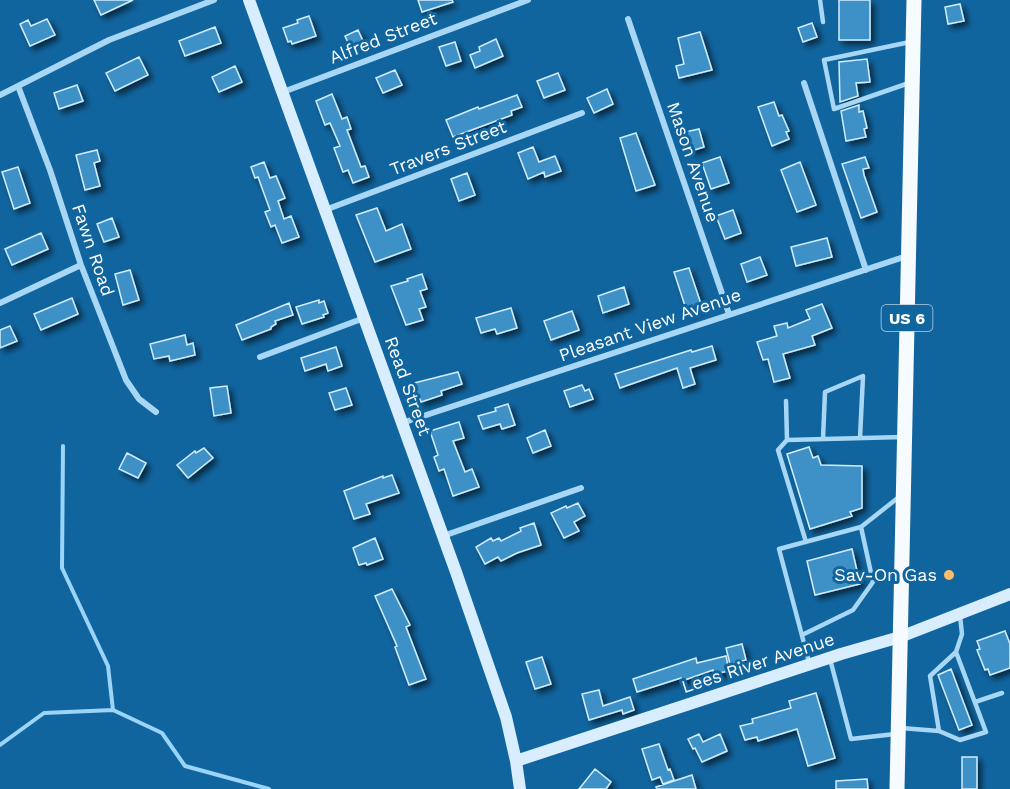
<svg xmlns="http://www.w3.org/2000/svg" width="1010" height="789" viewBox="0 0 1010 789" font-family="'Work Sans',sans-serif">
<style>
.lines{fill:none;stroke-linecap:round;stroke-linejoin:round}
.stream{stroke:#9ad4f8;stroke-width:4}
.building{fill:#3e91c7;stroke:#d1ecfe;stroke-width:1.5;filter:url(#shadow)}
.lane{stroke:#a8d7f5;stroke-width:4.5}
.street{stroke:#a8d7f5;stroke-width:6}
.secondary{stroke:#d8eefe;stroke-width:12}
.primary{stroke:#f6fbff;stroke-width:15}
.poi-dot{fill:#ffbd6c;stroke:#11659f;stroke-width:2}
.labels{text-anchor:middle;stroke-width:6;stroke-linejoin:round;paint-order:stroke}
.shield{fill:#11659f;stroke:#b8d1e2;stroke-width:1.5}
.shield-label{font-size:16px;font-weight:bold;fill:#fff}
.street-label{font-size:18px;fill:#fff;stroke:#11659f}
.poi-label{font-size:18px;fill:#fff;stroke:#11659f;text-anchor:end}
</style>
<defs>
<filter id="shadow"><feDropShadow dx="4" dy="4" stdDeviation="3" flood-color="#0009"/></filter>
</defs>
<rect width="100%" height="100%" fill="#11659f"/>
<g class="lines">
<path class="stream" d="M63,446l-1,122 46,98 5,44
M0,745l44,-32 69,-3 49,23 23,33 84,23"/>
</g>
<path class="building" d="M94,0h39l-32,15z
M418,0h34l1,2 -31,10z
M839,0h31v40h-31z
M960,4l4,17 -16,3 -3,-17z
M309,16l7,20 -24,8 -1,-3 -3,1 -5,-14 15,-5 -1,-3z
M47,19l8,16 -25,11 -10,-22 8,-4 3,6z
M812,23l5,14 -14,5 -5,-14z
M215,27l6,16 -36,13 -6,-15z
M358,30l5,11 -13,6 -5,-11z
M700,32l12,38 -33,8 -3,-12 8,-2 -6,-26z
M496,39l7,17 -28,12 -5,-13 10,-4 -1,-4z
M455,42l6,19 -15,5 -7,-19z
M139,57l9,18 -33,16 -9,-18z
M867,59l3,23 -14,1 2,13 -18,6 -1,-40z
M235,66l7,16 -23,10 -7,-15z
M395,70l7,15 -19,8 -7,-15z
M558,73l7,17 -21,8 -7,-17z
M77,85l6,16 -24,8 -5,-16z
M607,89l6,15 -19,9 -7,-15z
M332,94l10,25 5,-2 4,12 -4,1 14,37 4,-1 4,11 -16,6 -5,-13 -5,2 -9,-24 6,-2 -10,-23 -5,2 -9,-24z
M517,95l5,12 -11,4 1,4 -59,22 -7,-17 32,-13 1,2z
M774,102l5,14 3,-1 7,16 -3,1 3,7 -17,7 -14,-39z
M859,105v7l4,-1 4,17 -3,1 2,8 -20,4 -5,-30z
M699,129l5,18 -13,4 -6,-19z
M636,133l19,52 -19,6 -16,-53z
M533,147l6,15 16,-6 6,15 -16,6 -1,-5 -16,7 -10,-26z
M97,150l3,11 -6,2 6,23 -15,4 -9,-35z
M720,157l9,26 -18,6 -9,-26z
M865,157l4,11 -6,1 1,6 13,37 -16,6 -19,-54z
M264,162l6,16 6,-2 9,22 -7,3 6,18 7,-3 8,21 -17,6 -7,-18 -4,2 -6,-15 5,-2 -12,-33 -3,1 -4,-11z
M800,162l16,43 -19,7 -16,-42z
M18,167l12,36 -16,6 -12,-37z
M467,173l8,22 -16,6 -8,-22z
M377,208l9,23 16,-7 9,25 -36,13 -19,-47z
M733,210l8,23 -16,6 -9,-23z
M112,218l7,19 -15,5 -7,-18z
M41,233l7,16 -36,16 -7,-16z
M827,238l5,19 -36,9 -5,-19z
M760,257l7,18 -20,7 -6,-18z
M689,268l13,39 -15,5 -13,-40z
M130,270l9,30 -16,5 -8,-31z
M422,274l5,15 -7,2 6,16 -7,2 4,11 -17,5 -15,-39 17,-5 -1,-2z
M624,287l5,17 -26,9 -5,-17z
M72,298l6,16 -37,16 -7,-16z
M319,300v3l5,-2 4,12 -5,2 1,2 -22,7 -6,-17z
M289,303l4,12 -18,6 1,3 -5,3v2l-29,11 -6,-15z
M822,304l10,24 -20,8 3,9 -32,9 7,24 -16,4 -6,-23 -5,1 -6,-18 20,-6 -3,-10 13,-3 1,5 22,-9 -4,-9z
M511,308l6,20 -20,6 -2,-5 -14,4 -5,-15z
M572,311l7,19 -28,10 -7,-19z
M10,326l7,15 -17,7v-18z
M185,335l2,10 6,-2 2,12 -25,6 -1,-5 -15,3 -4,-15z
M712,346l4,14 -26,8 5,16 -12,4 -6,-20 -57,20 -5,-14 76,-24 1,2z
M336,347l6,19 -14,5 -2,-7 -21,7 -4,-13z
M458,372l4,12 -21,7 1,4 -21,7 -7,-19z
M582,385l3,6 4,-2 4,10 -23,8 -6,-16z
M227,386l4,27 -17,3 -4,-28z
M346,388l6,17 -17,5 -6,-17z
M508,404l7,21 -13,4 -2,-5 -17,5 -5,-13 18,-5 -1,-3z
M459,422l5,16 -11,3 12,31 7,-3 7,18 -26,9 -9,-27 -5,2 -5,-14 4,-2 -8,-24z
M545,430l6,16 -18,7 -6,-15z
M809,447l4,11 5,-2 3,9 41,1v42l-12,4 2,4 -42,13 -23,-75z
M204,448l9,10 -25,20 -11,-13 18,-14 1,2z
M127,453l19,10 -8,15 -19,-9z
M392,475l7,18 -33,11 4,10 -16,5 -10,-28 39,-15v2z
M578,503l7,13 -11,6 5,9 -15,7 -13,-25 15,-7 1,2z
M534,523l7,22 -24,8 -16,8 -3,-4 -13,7 -9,-17 15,-9 2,3 6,-3 2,3 20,-10 -1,-3z
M375,538l8,21 -16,6 -1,-2 -7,2 -6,-17z
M852,549l8,35 -45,11 -8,-34z
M392,589l18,36 -4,2 20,52 -17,6 -14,-38 2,-1 -22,-50z
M1005,631l5,13v24l-20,7 -2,-6 -3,1 -8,-20 3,-1 -3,-8z
M742,644l4,16 -16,4 -4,-16z
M726,656l3,15 -15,3 -1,-4 -31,11 -1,-3 -44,14 -4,-13 63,-21 1,5z
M542,657l9,27 -16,5 -9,-27z
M951,669l21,56 -13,5 -21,-55z
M599,690l4,16 27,-9 4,13 -11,4 -1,-4 -33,10 -7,-26z
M816,693l19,65 -27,8 -11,-37 -39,12 -1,-4 -12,3 -5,-14 13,-3 -1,-4 39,-11 -2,-7z
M699,734l4,8 17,-8 7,17 -25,11 -7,-14 -2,1 -5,-10z
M659,744l9,26 2,-1 4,11 -11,4 -3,-7 -8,3 -10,-31z
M962,757h15v32h-15z
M595,769l16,13 -5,7h-27z
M692,775l4,14h-39l-1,-2z
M867,779l1,10h-32v-8z"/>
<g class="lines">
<path class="lane" d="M820,0l3,22
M909,83l-75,26 -10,-49 86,-18
M786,401l1,39 116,-3
M823,439l2,-47 38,-16 -3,62
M787,440l-9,10 28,92
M802,635l51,-25 20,-28 -12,-55
M830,659l21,80 44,-5
M809,662l-30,-113 82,-22 38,-30
M975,702l27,-9
M901,728l38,3 21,9 26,-8 -30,-80 6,-18 -2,-18
M939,731l-9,-55 26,-24"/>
<path class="street" d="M628,19l101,295
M804,83l62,187
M18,86l32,84 31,95 45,115 13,19 17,13
M283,92l245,-92
M0,95l109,-55 105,-40
M325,210l257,-97
M0,303l81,-38
M260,357l104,-39
M402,423l505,-167
M443,536l138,-48"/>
<path class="secondary" d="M249,0l207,572 50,145 10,44 4,28
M516,761l325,-107 59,-17 110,-43"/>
<path class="primary" d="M897,789l17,-789"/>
</g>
<circle class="poi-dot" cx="949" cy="575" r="6"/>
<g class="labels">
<rect class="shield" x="881.5" y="305" width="51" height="26" rx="4.5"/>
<g class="shield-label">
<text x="907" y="324">US 6</text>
</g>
<g class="street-label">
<text transform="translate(383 38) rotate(-21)" y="6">Alfred Street</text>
<text transform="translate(448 148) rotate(-21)" y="6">Travers Street</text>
<text transform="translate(693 162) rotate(71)" y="6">Mason Avenue</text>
<text transform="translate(93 250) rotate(71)" y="6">Fawn Road</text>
<text transform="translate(650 325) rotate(-19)" y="6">Pleasant View Avenue</text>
<text transform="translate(408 386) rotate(70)" y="6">Read Street</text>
<text transform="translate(758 663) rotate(-18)" y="6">Lees River Avenue</text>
</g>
<g class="poi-label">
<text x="937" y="581">Sav-On Gas</text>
</g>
</g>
</svg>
